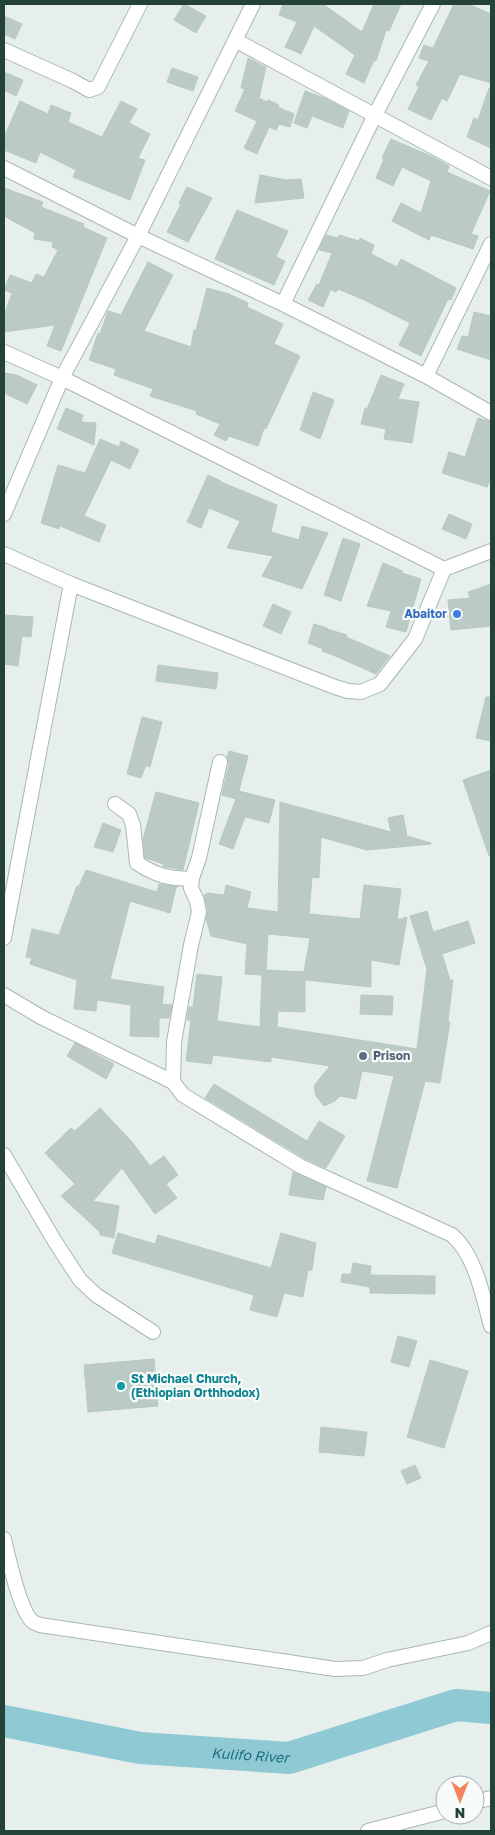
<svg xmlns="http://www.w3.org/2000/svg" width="495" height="1835" viewBox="0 0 495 1835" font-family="'Golos Text',sans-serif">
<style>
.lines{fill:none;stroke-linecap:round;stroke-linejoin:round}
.river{stroke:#8ec9d4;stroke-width:32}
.building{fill:#bbcac4;stroke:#b8c9c2;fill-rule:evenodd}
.minor-casing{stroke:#a8b8b2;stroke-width:16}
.minor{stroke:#fff;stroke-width:14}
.shop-dot{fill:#3f7fe0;stroke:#f7fbf9;stroke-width:2}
.service-dot{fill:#5c6f8a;stroke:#f7fbf9;stroke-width:2}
.culture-dot{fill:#0f9aa8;stroke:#f7fbf9;stroke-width:2}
.labels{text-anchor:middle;stroke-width:4.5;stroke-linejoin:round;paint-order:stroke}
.shop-label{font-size:12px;font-weight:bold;fill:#366cbe;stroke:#f7fbf9;text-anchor:end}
.service-label{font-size:12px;font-weight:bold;fill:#4e5e75;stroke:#f7fbf9;text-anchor:start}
.culture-label{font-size:12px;font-weight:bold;fill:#0d838f;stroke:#f7fbf9;text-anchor:start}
.water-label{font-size:14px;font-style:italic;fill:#1c6f80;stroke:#f7fbf9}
</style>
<rect width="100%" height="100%" fill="#e6efeb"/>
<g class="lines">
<path class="river" id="s1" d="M4,1721l136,27 149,10 167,-53 35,3"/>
</g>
<path class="building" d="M184,4l22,12 -10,17 -22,-13z
M283,4h40l39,28 12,-28h27l-12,27 -3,-1 -10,31 -2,-1 -10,23 -18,-9 9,-19 -41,-29 -13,28 -16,-7 12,-25 -18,-7z
M454,4h14l23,10v69l-31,-9 -13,27 -5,-3 -11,22 -23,-11 11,-22 -3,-2 13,-24 -10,-3 5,-13 9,3z
M4,16l18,8 -7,15 -11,-5z
M248,58l18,9 -7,31 8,4 1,-2 11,5 -1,2 16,7 -4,13 -11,-3 -3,6 -7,-3 -12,27 -13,-6 13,-27 -22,-10 10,-22 -4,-1z
M172,68l26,9 -5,14 -26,-9z
M4,72l19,8 -7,16 -12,-6z
M489,88l2,1v59l-24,-11 7,-19 4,2z
M305,91l19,7 25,13 -6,17 -31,-12 -5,12 -13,-5z
M20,101l28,13 3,-9 20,8 -3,9 34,15 19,-36 16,8 -8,14 21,11 -12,24 7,2 -15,40 -57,-23 3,-7 -36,-18 -4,11 -32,-13v-13z
M391,139l42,18 16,9 -2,6 43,19 -19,43 7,2 -5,13 -42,-14 -2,5 -37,-19 9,-18 20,10 10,-32 -29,-14 -9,19 -17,-8 8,-19 -2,-1z
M260,175l26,5 15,-1 3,19 -49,5z
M187,187l25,11 -24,44 -21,-10 14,-28 -2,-1z
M4,188l39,14 -2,5 43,17 -1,3 24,11 -46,113 -14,-5 8,-21 -51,7v-16l8,-23 -8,-3 6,-15 22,8 4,-9 8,3 14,-27 -6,-3 1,-5 -19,-3 1,-6 -31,-17z
M237,210l51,21 -12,26 9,4 -11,24 -59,-26z
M326,235l12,3 1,-3 20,6 1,-3 14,7 -3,9 26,13 4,-8 55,29 -5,12 -3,-1 -27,57 -22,-11 11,-22 -48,-24 -24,-10 -2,3 -15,-6 9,5 -7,16 -15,-7 9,-16 2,1 13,-32 -13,-3z
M148,262l25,13 -29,56 47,16 3,-17h2l11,-42 22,6 19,9 -1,4 36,17 -9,20 26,12 -34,73 -2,-1 -6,18 -29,-10 -3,5 -12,-6 6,-11 -24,-10 1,-3 -47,-15 3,-7 -39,-14 2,-6 -27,-9 9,-27 2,1 8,-23 13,4z
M474,312l17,4v44l-34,-11 5,-13 6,1z
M4,373l13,2 20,10 -10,19 -23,-11z
M381,375l23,9 -6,15 21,3 -7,41 -28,-4 2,-10 -25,-5 4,-16 2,1z
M313,392l21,8 -14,39 -20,-9z
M66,408l17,7 -2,7 15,1 -2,22 -37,-16z
M478,418l13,4v56l-4,9 -45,-14 7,-21 16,5z
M100,439l19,8 2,-6 18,9 -9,19 -19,-9 -27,56 22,9 -7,17 -39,-16 -1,3 -18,-6 17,-58 27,8z
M208,475l13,6v1l56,23 -6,27 28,8 3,-14 26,7 -26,56 -40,-13 11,-20 -46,-8 13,-27 -31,-13 -8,20 -14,-6z
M449,514l23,10 -6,15 -24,-10z
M343,538l17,6 -19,57 -17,-6z
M383,563l20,8 -1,2 19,6 -15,53 -20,-5 5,-16 -24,-5z
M491,584v42l-40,4 -3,-30 22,-2 -2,-6z
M273,604l18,8 -10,22 -18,-8z
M5,615l28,2 -2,20 -9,-1 -4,30 -14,-2z
M314,624l13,4v1l20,6 -1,2 44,19 -14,18 -43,-19 -11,-4 1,-2 -15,-6z
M158,665l60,8 -2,16 -60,-8z
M486,697h5v44l-15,-3z
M142,717l20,5 -12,45 -4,-2 -5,13 -14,-4z
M229,751l19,5 -9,35 36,9 -6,23 -24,-6 -12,32 -14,-5 17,-45 -14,-4 7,-31 -2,-7z
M491,770v85l-2,1 -26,-76z
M156,792l43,11 -16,67 -17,-3h-3l1,-3 -19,-6 -2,-19z
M280,802l111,30 -3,-14 15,-3 4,21 24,7v1l-64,6 -46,-13 -2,41 -7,-1 -3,37 51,5 4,-34 37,4 -4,31 10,-3 -8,48 -28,-5v27l-66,-7v32l-27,-1 -1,16 140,22 10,-80 -17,-53 17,-5 6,21 35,-11 7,22 -33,11 8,26h3l-5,41 2,1 -10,61 -15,-2 -28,107 -30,-7 27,-105 -32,-5 -6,28 -16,-3 -5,5 -11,5 -8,-10 -2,-9 2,-4 14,-17 -59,-9v5l-58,-7 -2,9 -25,-3 5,-41h-4l2,-13h4l4,-33 25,3 -5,44 43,6 2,-52 -17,-1 2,-30 -36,-8 -5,-17 2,-9 -4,-15 4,-2 16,2 2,-10 25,7 -4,16 31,4zM268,934l42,4 -6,34 -38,-2z
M103,823l18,7 -8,22 -19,-5z
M86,870l71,22 2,-8 19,3h-2l-6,26 -40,-12 -20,78 54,8 -2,17 10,1 -3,13h-10v19l-29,-1 1,-31 -34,-5 -1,11 -22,-2 3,-29 -47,-16 2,-6 -6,-1 6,-28 27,6 18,-49h2z
M361,995l32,1 -1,19 -32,-1z
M75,1043l39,21 -8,15 -39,-23z
M214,1084l93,57 12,-20 26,15 -19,32 -22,-10 -99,-60z
M100,1108l32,34 18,24 14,-10 14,19 -12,9 11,14 -22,16 -33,-46 -29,33 26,5 -5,32 -14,-3v-3l-39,-36 14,-12 -30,-31 26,-25 4,3z
M293,1172l33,15 -3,13 -34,-5z
M118,1233l37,11 3,-9 113,33 10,-35 35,10 -1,6 -3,21h-4l-5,27 -19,-4 -7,24 -27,-7 4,-15 -142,-42z
M353,1263l18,3 -1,9 65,1v18l-65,-1v-6l-29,-5 1,-8h9z
M398,1336l19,5 -8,26 -18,-5z
M154,1359l4,47 -70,6 -4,-47z
M430,1360l38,11 -24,77 -37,-11z
M321,1427l46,5 -3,24 -45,-4z
M415,1465l6,13 -14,6 -6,-13z"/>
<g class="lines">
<g class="minor-casing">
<path id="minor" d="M235,40l256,138
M4,50l69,31 16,9 9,-3 42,-83
M4,168l134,68 145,68 143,72 65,37
M283,304l92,-189 58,-111
M4,352l58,26 382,191
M426,376l65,-132
M4,514l58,-136 76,-142 115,-232
M4,554l67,30 264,103 13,4 13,1 19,-8 35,-45 29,-70 47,-18
M220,762l-21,96 -7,20 -1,10 6,13 2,11 -8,33 -17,97 -1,40 10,13 117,71 152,69c24,21 31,62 39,91
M115,804l14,10 4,11 4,38c18,12 34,17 55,15
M4,938l67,-354
M4,995l37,22 132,65
M4,1155l50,85 26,40 16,15 57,37
M4,1539c4,17 16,73 29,83 2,1 5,2 7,3l295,44 28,-1 24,-8 81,-17 23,-10
M475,1802l16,-4
M368,1831l77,-20"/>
</g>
<use href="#minor" class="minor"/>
</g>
<circle class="shop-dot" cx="457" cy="614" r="5"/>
<circle class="service-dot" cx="363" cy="1056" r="5"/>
<circle class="culture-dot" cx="121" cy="1386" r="5"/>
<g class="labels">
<g class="shop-label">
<text x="447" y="618">Abaitor</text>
</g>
<g class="service-label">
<text x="373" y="1060">Prison</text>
</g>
<g class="culture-label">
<text x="131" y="1383">St Michael Church,<tspan x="131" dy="14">(Ethiopian Orthhodox)</tspan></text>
</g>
<g class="water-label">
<text dy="5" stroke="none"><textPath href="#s1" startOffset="249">Kulifo River</textPath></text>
</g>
</g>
<rect width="495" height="1835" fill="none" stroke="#24423a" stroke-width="10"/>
<g transform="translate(460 1800) rotate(180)"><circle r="24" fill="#f7fbf9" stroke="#a3b1ad"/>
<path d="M0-4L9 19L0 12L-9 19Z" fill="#f4845f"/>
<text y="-8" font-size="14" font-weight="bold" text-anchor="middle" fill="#24423a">N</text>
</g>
</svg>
